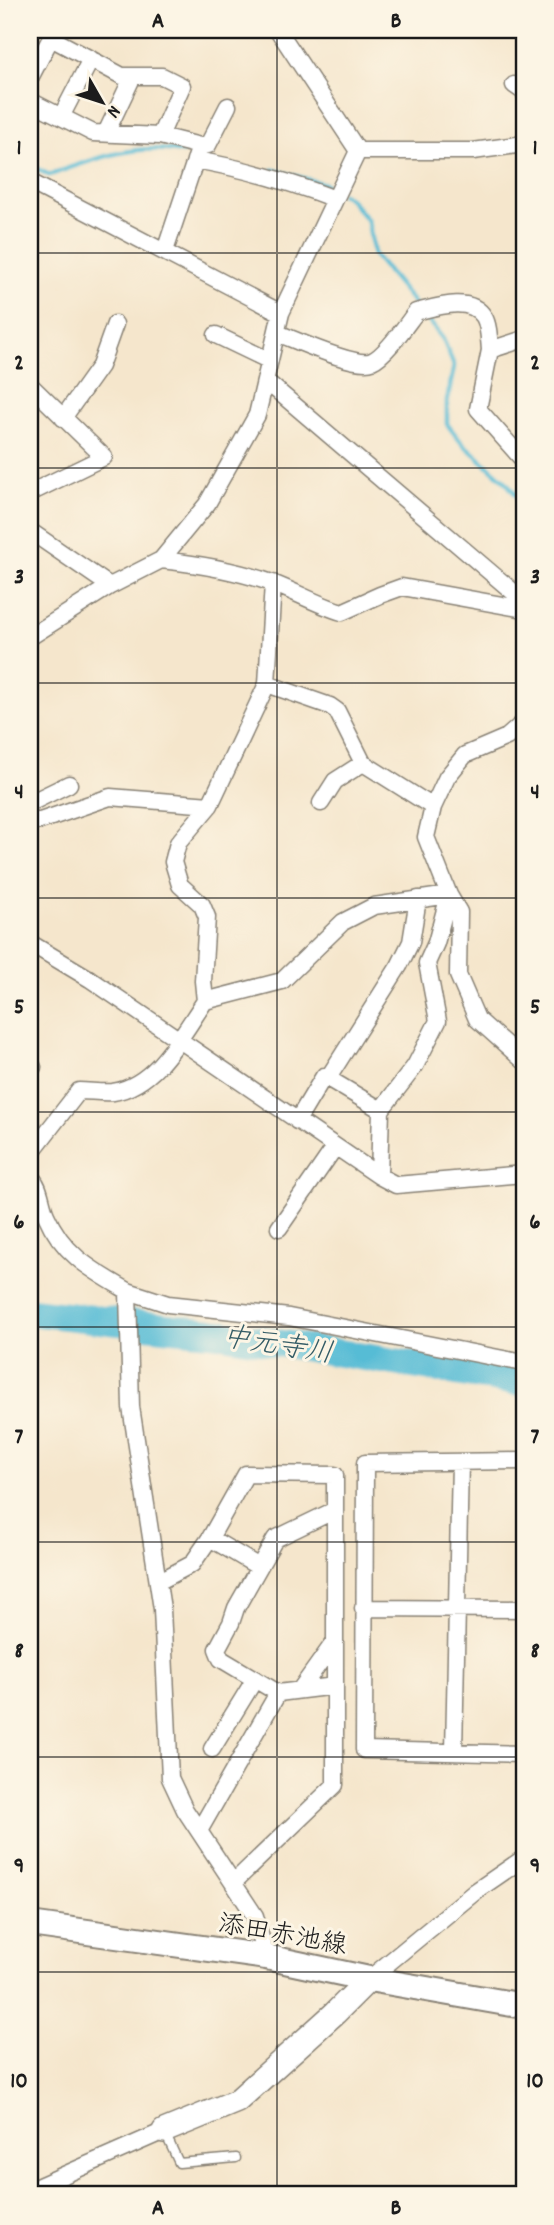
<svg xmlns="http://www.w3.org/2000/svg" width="554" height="2225" viewBox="0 0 554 2225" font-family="Dekko,'Klee One',sans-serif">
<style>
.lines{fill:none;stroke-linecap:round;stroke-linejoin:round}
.stream{stroke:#57bcd5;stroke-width:4.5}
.river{stroke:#57bcd5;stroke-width:28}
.lane-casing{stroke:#888174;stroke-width:11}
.street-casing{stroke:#888174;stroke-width:19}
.secondary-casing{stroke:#888174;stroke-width:26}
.primary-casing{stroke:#888174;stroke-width:28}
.lane{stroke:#fff;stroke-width:8}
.street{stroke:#fff;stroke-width:16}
.secondary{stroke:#fff;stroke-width:23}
.primary{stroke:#fff;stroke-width:24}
.grid{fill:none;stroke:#1c1c1c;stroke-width:2;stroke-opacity:0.55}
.labels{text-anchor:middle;stroke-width:6;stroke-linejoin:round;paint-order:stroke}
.street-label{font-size:26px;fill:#1c1c1c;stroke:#fcf5e5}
.water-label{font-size:28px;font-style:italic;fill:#345c66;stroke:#fcf5e5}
.neatline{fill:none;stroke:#1c1c1c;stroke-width:2.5}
.grid-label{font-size:23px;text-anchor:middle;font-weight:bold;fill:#1c1c1c}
</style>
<rect width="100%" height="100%" fill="#fcf5e5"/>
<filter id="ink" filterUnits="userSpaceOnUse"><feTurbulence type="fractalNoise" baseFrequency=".0143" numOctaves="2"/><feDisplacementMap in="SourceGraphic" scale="14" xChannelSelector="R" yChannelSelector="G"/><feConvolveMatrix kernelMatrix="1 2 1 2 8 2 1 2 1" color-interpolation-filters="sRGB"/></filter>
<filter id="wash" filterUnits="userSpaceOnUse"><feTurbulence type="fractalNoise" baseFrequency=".00686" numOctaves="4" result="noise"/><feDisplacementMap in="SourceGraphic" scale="28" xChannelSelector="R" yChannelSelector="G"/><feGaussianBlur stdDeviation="1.57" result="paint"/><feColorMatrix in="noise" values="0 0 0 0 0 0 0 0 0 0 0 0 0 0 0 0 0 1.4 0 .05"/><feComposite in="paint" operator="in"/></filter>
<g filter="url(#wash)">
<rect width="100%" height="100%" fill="#f5e6cc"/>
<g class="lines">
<path class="stream" d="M30,165l19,10c44,-15 86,-33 134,-23
M273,170l51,14 11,6
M342,194l8,5 18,22 6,34 45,54
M424,315l19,24 11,27 -7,35v23l14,18 45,40 18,23"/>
<path class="river" d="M30,1312l180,20 314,51"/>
</g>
</g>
<g filter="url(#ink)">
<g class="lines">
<g class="lane-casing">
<path id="lane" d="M165,2133l14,30 57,-5"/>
</g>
<g class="street-casing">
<path id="street" d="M278,30l80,121
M51,38l71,38h40l20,10 -22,50
M30,78l25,-48
M514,85l10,7
M30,101l63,32 67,3 40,10 -35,105
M61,117l30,-58
M106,133l27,-57
M200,146l8,-1 20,-39
M358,151h115l51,-7
M195,160c47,8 95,22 140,39
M30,182l251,131
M277,333c19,7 79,35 95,28 14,-6 34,-36 44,-49 20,-5 55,-17 68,5 5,8 5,23 6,33
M216,335l52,25
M524,339l-34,11 -12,59 46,52
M266,381l258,220
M30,385l74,72 -74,36
M63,418l37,-52 15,-42
M30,531l80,55
M161,560c37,4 75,10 111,23 24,9 46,22 70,29l38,-17 22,-8 122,22
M273,583l-6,101 63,22 7,5 26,52 70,44 -7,30 23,58 -13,48 -9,20 11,58 -23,45 -34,44 -2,66
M30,637l80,-51 51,-26 46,-56 50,-89 24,-102 77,-162
M30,803l39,-19
M321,803l14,-22 28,-18
M433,807l14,-30 18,-22 42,-18 17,-15
M30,821h10l70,-24 100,8 57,-121
M30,943l60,36 289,197 17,9 128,-11
M205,1001l77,-20 61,-59 31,-16 75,-11 10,17 -1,63 19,44 47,42
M30,1071l3,-4
M328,1078l71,-112 12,-24 7,-43
M297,1121l27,-45 57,34
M30,1154l49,-63c11,0 23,2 34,1 44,-7 69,-58 92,-91l-2,-20 4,-64 -5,-12 -22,-20 -7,-23 5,-19 32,-38
M30,1176c11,11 10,25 16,39 17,40 46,55 82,76l3,116 31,202 8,169 15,32 70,106 11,41
M279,1228l56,-81
M128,1291l40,13 121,13 235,46
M524,1461l-159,2 -1,287 160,4
M210,1538l49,29
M158,1582l34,-18 18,-26 36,-64 89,1v310l-101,97
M363,1608l161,1
M300,1690l35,-49
M278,1693l-57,-34 -4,-10 14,-26 5,-15 39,-69 60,-29
M212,1749l43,-70
M454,1752l6,-290
M199,1831l79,-138 57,-7
M369,1979l107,-88 48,-33
M30,2190l134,-59"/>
</g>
<g class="secondary-casing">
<path id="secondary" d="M164,2131l73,-30 98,-88 34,-34"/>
</g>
<g class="primary-casing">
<path id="primary" d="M30,1924l236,33 103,22 155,27"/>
</g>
<use href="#lane" class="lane"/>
<use href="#street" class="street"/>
<use href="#secondary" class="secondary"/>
<use href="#primary" class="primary"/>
</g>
</g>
<path class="grid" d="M277,30v2165M30,253h494M30,468h494M30,683h494M30,898h494M30,1112h494M30,1327h494M30,1542h494M30,1757h494M30,1972h494"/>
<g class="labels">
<g class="street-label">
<text transform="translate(283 1933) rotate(10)" y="9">添田赤池線</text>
</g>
<g class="water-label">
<text transform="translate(278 1343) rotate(9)" y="10">中元寺川</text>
</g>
</g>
<rect width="554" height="2225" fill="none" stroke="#fcf5e5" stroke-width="77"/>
<g transform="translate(102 102) rotate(129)" stroke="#fcf5e5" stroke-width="5" paint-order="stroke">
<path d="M0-5L12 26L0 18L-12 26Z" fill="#1c1c1c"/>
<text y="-10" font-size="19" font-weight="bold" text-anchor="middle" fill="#1c1c1c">N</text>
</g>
<rect x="38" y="38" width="478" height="2148" class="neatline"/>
<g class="grid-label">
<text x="158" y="27">A</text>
<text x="396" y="27">B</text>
<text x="19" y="154">1</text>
<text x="535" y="154">1</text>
<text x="19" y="369">2</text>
<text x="535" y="369">2</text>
<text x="19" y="583">3</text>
<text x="535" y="583">3</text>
<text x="19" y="798">4</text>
<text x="535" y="798">4</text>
<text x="19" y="1013">5</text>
<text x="535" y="1013">5</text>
<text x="19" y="1228">6</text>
<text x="535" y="1228">6</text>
<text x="19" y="1443">7</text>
<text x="535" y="1443">7</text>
<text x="19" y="1657">8</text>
<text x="535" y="1657">8</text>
<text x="19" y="1872">9</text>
<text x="535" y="1872">9</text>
<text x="19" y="2087">10</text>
<text x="535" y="2087">10</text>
<text x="158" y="2214">A</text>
<text x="396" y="2214">B</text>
</g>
</svg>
